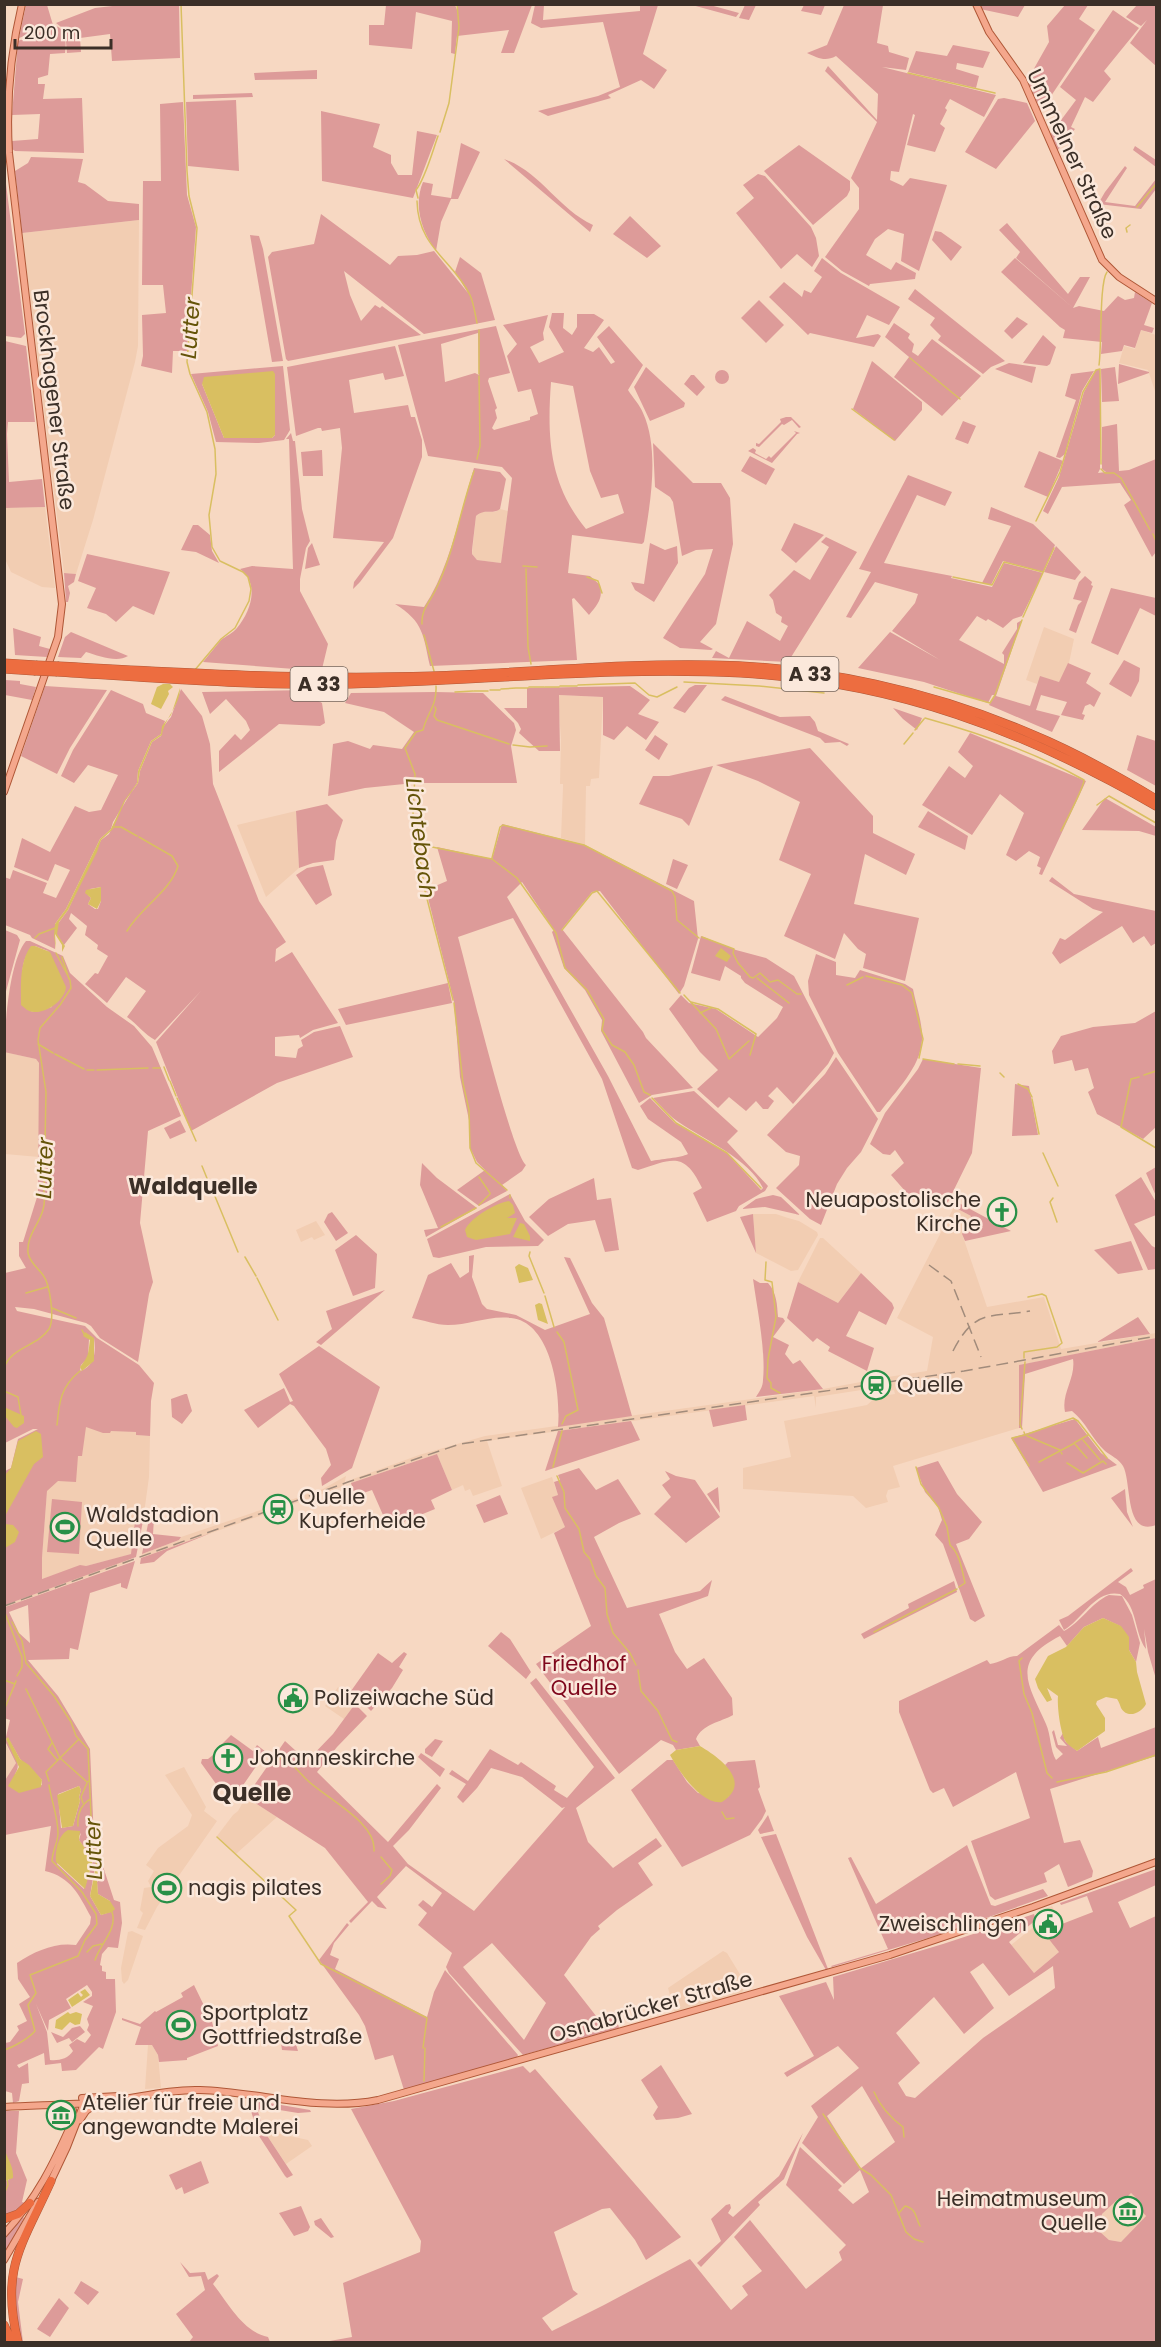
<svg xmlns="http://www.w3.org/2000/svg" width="1161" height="2347" viewBox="0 0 1161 2347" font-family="Poppins,sans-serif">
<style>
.built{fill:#f2cdb2}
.green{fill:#dd9b99;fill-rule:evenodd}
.water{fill:#d9bf61}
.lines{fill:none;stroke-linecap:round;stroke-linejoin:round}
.stream{stroke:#d9bf61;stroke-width:1.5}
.major-casing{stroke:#af5737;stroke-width:8}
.highway-casing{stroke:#af5737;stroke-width:9}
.major{stroke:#f4a78c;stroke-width:6}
.highway{stroke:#ed6d40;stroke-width:8}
.rail{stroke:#a18b7b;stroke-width:1.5;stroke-dasharray:12 6;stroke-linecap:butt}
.highway-bridge-casing{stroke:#af5737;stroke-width:9;stroke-linecap:butt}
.highway-bridge{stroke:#ed6d40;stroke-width:8}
.labels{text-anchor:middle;stroke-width:5;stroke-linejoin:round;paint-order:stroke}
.shield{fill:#fbe8db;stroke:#75665d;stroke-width:1.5}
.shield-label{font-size:20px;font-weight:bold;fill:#3b2f27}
.street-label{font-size:21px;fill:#3b2f27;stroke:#fbe8db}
.poi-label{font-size:21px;fill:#3b2f27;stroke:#fbe8db;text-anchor:start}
.park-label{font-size:21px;fill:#7f071c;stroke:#fbe8db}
.water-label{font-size:22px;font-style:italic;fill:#655409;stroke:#fbe8db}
.neighbourhood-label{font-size:22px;font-weight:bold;fill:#3b2f27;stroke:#fbe8db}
.quarter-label{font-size:24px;font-weight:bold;fill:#3b2f27;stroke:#fbe8db}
</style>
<rect width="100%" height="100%" fill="#f7d8c2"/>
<path class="built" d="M139,220l-1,126 -3,16 -42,158 -17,54 -12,-1 -42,-340z
M1141,330l15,5v59l-8,-24 -29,-7 5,-17 11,3z
M45,507l10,81 -13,-1 -31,-15 -6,-13v-51z
M500,509l8,2 -7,52 -24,-3 -5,-6 4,-38 6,-4h13z
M1044,627l30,12 -5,24 -10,19 -18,-5 -4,7 -11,-4z
M558,695l45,2 -4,81 -8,1 -1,7h-4l-1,59 -24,-7 2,-50v-4h-3l1,-44z
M296,811l3,57 -33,29 -29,-72z
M5,1052l31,7 3,4v94l-34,-3z
M954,1207l17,9 -9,18 25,73 57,-10 17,52 95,-16v5l-136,27 -1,63 -126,38 7,21 -12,3 -2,6 2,6 -22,6 -13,-12 -110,-7v-21l48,-11 -7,-36 83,-16 9,-8 19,-3 -1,-4 -18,3 -1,-14 52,-8 6,-34 -36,-19z
M753,1214h23l12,4 11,3 18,11 1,3 -20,35 -7,1 -35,-18z
M316,1221l9,14 -11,5 -2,-3 -11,5 -5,-12z
M820,1238h3l38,35 -23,30 -40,-21z
M866,1381l2,8 -52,8v11l-2,-12 -327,45 15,45 -29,10 -3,-7 -5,2 -2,-6 -11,5 -15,-36 -86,29 2,-4 66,-24 66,-19 338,-47z
M86,1426l50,6v3l14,1 -1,41 -6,44v-2l-7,-6 -4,41 -46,12h-6l-38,13v-21l5,-67z
M346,1476l-2,10 -203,72 1,-4 37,-14 2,-3 142,-48z
M552,1477l6,18 -5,2 12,30 -24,12 -20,-51z
M129,1559l1,3 -125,45v-2z
M338,1687l17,17 -11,15 -19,-13z
M4,1741l12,22 -11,19h-1z
M184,1767l22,40 -2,4 13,10 -60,86 -12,23 -8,-2 6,-15 -3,-3 4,-22 7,-1 -3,-6 6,-10 -8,-6 12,-17 30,-22 4,-11 -27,-40z
M246,1797l31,20 -41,37 -19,-18 16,-21 5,-4z
M1052,1906l10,18 -3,4v24l-25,21 -23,-28 30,-24 -3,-9z
M132,1931l11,5 -15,44 -4,4 -2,-3 -1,-13 7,-36z
M723,1951l4,2 14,23 3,11 -2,6 -67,20 -7,-25z
M148,2045h4l6,10 3,33 -16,1z
M266,2134h14l28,6 4,6 -26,18z
M1131,2193l10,11 5,12 -25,26 -12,-2 -10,-9 3,-17 16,-16z"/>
<path class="green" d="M130,4l49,1 1,53 -68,3 -2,-27 -30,4 1,14 -14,1 -2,-23 -9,-7 39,-15z
M26,5h21l6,20 -34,13z
M386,5h69l3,7 -1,-7h75l-18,48h-13l8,-23 -52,6 -2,18 -4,-1 1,-32 -36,-9 -4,37 -43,-4v-20h15z
M535,5h9l-1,15 97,-9v-6h18l-15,49 24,16 -13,19 -13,-9 -33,15 3,3 -63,18 -10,-5 60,-15 22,-9 -17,-65 -62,6 -10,-5z
M692,5h18l29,8 -3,4z
M745,5h11l-7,15 -10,-2z
M804,5v-1l21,1 -4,10 -20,-4z
M844,5h39l-6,38 11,3 1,6 20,6 -3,12 -24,-3 114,28 -12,22 -34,-18 -5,9 2,2 -7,14 5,4 -10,24 -28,-7 8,-30 -2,-1 -14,58 -8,-1 -1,9 13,6 7,-8 37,7 -28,86 -18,-10 3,-27 -16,-5 -13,10 -9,16 25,15 5,-8 20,11 -1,6 -45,5 -1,2 -27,-15 -17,-14 34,-48v-21l-8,-10 26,-56 -52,-51 3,-5 49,54 1,-26 -42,-38c-11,6 -18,2 -29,-3l20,-8z
M979,5h46l-7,12 -38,-8z
M1065,5h23l-9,14 16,11 -54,81 -14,-30 22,-39 -2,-16z
M1137,5h19v61l-26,-23 17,-23 -6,6 -15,-9z
M1113,10l26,18 -35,43 7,8 -18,23 -8,-5 -14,30 4,2 -18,22 -7,-16 26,-35 -16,-13z
M56,26c11,4 10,17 9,27l-15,1 -2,21 -10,3v6h7l-2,15 39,-1 2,55 -69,-2 -3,-2v-8l26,-2 2,-25 -28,1 6,-74z
M953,45l37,7 -7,16 -26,-5 -1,6 23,7 -3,12 -68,-16 8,-21 31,5z
M317,70v9l-62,1 -1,-7z
M252,93l1,4 -60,2v-4z
M1004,98l23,5 8,18 -39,48 -31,-17 33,-53z
M236,100l3,71 -51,-5 -2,-64z
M183,102l4,93 9,32 -9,124h-14l-1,22 -31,-7 2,-10 -1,-41 24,-2 -3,-28h-21l1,-104h18l-1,-77z
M321,111l59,13 -7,23 18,8v8l7,12h14l5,-44 20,4 -24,63 -91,-17z
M461,143l19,9 -22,47h-7l-10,23 -5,29c-14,-19 -23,-45 -13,-69l10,2 -2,11 20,3z
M799,145l51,36v9l-3,6 -34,29 -49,-54z
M1135,146l21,14v7l-23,-17z
M31,157l52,2 -5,23 7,2 23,17 31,3v16l-117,13 -7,-62 13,-8z
M504,159c37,13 53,49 89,66l-3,7z
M1125,166l2,2 -22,34 30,4 21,-27v10l-15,20 -43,-5 7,-12z
M4,168l21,166 -4,4 -16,-2z
M758,174l7,2 46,51 5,11 3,18 -7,11 -15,-13 -16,15 -45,-56 18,-15 -11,-13z
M321,214l69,51 8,-9 19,-1 17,-4 34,42 -13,-21 5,-15 21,16 14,47 -71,14 -80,-63 6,24 11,26 14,-16 5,3 2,-2 39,29 -133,26 -2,-2 -18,-102 4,-5 42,-8z
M630,216l31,30 -14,12 -34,-24z
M1007,223l61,71 12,-17h10l-17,31 -57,-50 4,-6 -21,-22z
M935,231l6,1 21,15 -11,14 -19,-21z
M250,235l9,1 4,13 20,112 -11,1z
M822,258l19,15 59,34 -11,18 -22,-10 -11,23 22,-4 3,2 -7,11 -64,-14 -2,2 -39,-38 15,-15 18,15 2,-7 7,3 11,-16 -8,-6z
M1015,258l58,50 6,-2 25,5 14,-15 7,4 9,-2 1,-6 17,11 -8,22 10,3 -2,5 -11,-3 -6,18 -11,-3 -2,6 -21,3 1,-12 -39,-4 2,-8 -5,-3 -59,-55z
M915,289l90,72 -14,6 -8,7 -45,-34 3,-4 -11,-11 5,-7 -27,-19z
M759,300l25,25 -18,18 -25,-25z
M552,313h12l-1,15 9,7 5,-8v-13h17l10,6 -20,28 9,4 6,-5 12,17 4,-2 -18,-25 12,-11 34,39 -15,25c5,8 12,15 15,23 17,37 7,91 1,129l-2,2 -70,-9 -4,38 22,3 10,9c3,14 -2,19 -11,30l-15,-17 -2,1 5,61 -147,6c-7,-31 -6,-44 -35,-62l29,3c26,-39 36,-94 50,-139l26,4 6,7 -6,30c-7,6 -16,-1 -24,7l-4,34v4l5,6 24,3 11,-85 -10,-11 -74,-11 -30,-111 98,-19 14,47 -21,5 -1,3 9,27 -2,2 2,8 -5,10 2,2 36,-10v-3l8,-3 -7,-25 -13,3 -11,-36 10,-12 -14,-19 45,-10 -5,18 1,7 -14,7 9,16 25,-11 -15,-25zM478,333l1,42 -4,-2 -30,9 -4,-38zM551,382l22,4 17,85 11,27 17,-4 6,19 -38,16c-37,-45 -39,-91 -35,-147z
M1017,317l11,7 -16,15 -8,-8z
M894,323l16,11 -2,4 6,6 -2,8 6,4 14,-17 49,37 -39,40 -48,-39 15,-20 47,39 -71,-59z
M1043,335l13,12 -6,17 -3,2 -24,-3z
M5,341l21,5 9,76h-27l-1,12 2,48 33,-3 3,28 -40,1z
M395,346l9,30 -19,4 -2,-7 -34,7 5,33 54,-8 3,12h4l7,23v17l-29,81 -33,44 -7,7 1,-7 30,-40 -51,-4 9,-90 -2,-20 -18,3 -1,-3h-3l-22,8 -9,-69z
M872,361l50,41v8l-27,31 -42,-32z
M1009,363l27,4 -4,16 -37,-14z
M1119,364l30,8v1l-31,11z
M283,366l7,64 -6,10 -25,3 -43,-1 -8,-30 -17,-38zM275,374v61l-3,3h-48l-22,-54z
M646,367l39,36 -1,4 -34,14 -16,-34z
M1115,367l4,34 -17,1 -1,-33z
M1096,370h4v99l-2,4 8,-1 -4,-3v-42l15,-3 2,47 10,-1 27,-11v93l-4,5 -28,-52 7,-5 -11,-17 -58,4 -14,27 -5,-3 16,-34 25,-85z
M715 377a7 7 0 1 1 14 0a7 7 0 1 1-14 0Z
M1094,371l-12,20 -17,63 -5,4 -4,-1 20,-57 -11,-4 6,-22z
M691,375h3l11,12 -8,9 -13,-12z
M786,417h5l10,10 -2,1 -7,-8 -8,5 -2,-1 -23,23 -3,-1v-3l3,1 22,-22 -1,-3z
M963,421l13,5 -8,18 -13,-5z
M794,431l6,2 -3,1 -25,29 -24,-12 5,-3 3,2 -1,3 11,6 3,-3 2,2 25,-25z
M291,433l2,8h2l7,68 8,32 -4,7 -6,31v12l28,53 -6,25 -14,1 -105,-8c6,-7 12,-15 18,-22 5,-4 12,-7 16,-12 14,-17 23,-44 3,-59l12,-3 41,3 -4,-130h-3z
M653,443l40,40h28l9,15 3,46 -17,80 -16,18 13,7 -2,1 -31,-2 -17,-10 42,-64 8,-25 -17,1 -14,6 -9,-54 -3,-5 -15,-10z
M322,450l1,26h-20l-2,-24z
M1039,451l24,10 -15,36 -24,-10z
M750,456l25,13 -9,16 -25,-14z
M908,475l44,17 -7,14 -28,-11 -33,68 68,13 -1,2 41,9 12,-24 39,10 -21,43 -9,3 -10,9 -15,-9 -2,2 -9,-5 -18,24 45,24v-9l-2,-2 15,-24v-6l5,-3 -26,76 34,10 10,-30 19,6 9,-19 23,10 -5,10 15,10 -7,14 -4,-3 -5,2 -3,8 3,1 -2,5 -22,-5 6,-13 -26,-7 -5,15 24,6 -8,16 -63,-27 6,-10h-3l-4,8 -64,-21 -66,-14 32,-36 50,28 -48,-29 23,-28 3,-9 -43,-12 -24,36 -5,-1 25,-45 -12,-3z
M991,507l42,17 22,21 -12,27 -40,-11 -12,24 -9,-2 29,-57 -23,-7z
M794,523l30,12 -28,28 -15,-13z
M193,525h5l12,10 2,16 7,12 -23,-11 -15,-2z
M826,537l31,15 -69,110 -76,-4 4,-7 13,7 18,-37 33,20 8,-15 -7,-4 1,-5 -6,-4 -3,-13 -4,-5 25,-25 16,10 19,-33 -8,-5z
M312,543l8,22 -15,4 3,-21z
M650,543l15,7 12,-4 1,17 -24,39 -19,-12 -4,-8 13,2z
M1056,546l25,26 -6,8 -31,-8z
M87,554l83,18 -16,43 -21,-9 -17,16 -10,-8 -19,-6 9,-20 -18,-7z
M64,573l12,1 -2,8 -6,4 2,7 -2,9h-2z
M1085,576l7,6 -1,3 2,1 -17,47 -7,-3 9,-25 4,-4 -9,-2 6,-17z
M1111,588l45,10v18l-16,-8 -22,47 -27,-12z
M13,628l28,9 -2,9 11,3 -3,8 -32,-2z
M71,632l57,24c-11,7 -29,0 -42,-4l-5,6 -23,-1 7,-20z
M1124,660l16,8 -1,13 -8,16 -22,-13z
M5,680l15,1v3l16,3 -4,13 -27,-5z
M695,685h12l-22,28 -12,-5 16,-20z
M45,686l62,4 -37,58 -13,26 -36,-18z
M630,686l20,14 -12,14 21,8 -13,18 -19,-14 -13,14 -11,-5v-38l-44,-2 1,56h-21l-20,-18 2,-4 -3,-6 -14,-15h23v-20z
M181,689l21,27 8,28 3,40 46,117 27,41 -10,7 -1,13 17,-10 46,71 -25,7 -13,8 -1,-3 -24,2v19l21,2 2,-9 5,-3 -2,-6 13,-8 26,-6 13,31 -76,26 -86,48 -35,-89 45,-51 -46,49c-10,-5 -18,-16 -28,-23l19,-26 -20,-14 -19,26 -22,-19 10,-11 3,1 10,-18 -11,-7 1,-4 -13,-10 2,-9 -16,-13 -2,6 8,9 -13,17 -7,-10v-10l11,-15 33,-70 8,-6 16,-33 13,-18 2,-12 12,-29 9,-6 2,-9 8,-10zM101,887v14l-3,8h-3l-7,-5 3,-6 -3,-3 2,-6z
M111,690l32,14 3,9 19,8 -4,13 -10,7 -13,30 -1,12 -24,39 -2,7 -11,10 -34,70 -11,15v25l-23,-11 -2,-3 -25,-10 -1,-48 6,2 3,-9 34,13 -4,10 13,5 14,-28 -15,-6 -7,17 -34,-14 8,-29 28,14 25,-46 14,6 12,-2 17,-35 -30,-10 -14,18 -13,-7 12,-26z
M308,690l7,9 7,4 3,20 -5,3 -41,-2 -60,48v-21l16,-17 6,6 9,-10 -4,-9 -20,-22 -16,15 -8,-22z
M435,692l48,1 31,30 2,7 -5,16 6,37h-103l-49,5 -37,8 5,-52 15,-3 22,8 3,-4 29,4 12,-17 -30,-20 -39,-9 6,-10z
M725,696l55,21 30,-1 5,6 3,9 31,13 -2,2 -7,-4 -15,1 -5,-5 -99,-38z
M893,708l29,10 -5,12 -14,-11z
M970,733l116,48 -44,94 -3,-1 2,-6 -4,-2 3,-9 -11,-6 -13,10 -10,-6 18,-42 -24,-19 -28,41 -50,-30 27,-39 16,12 8,-12 -15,-14z
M655,735l13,9 -9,16 -14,-10z
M1137,735l19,6v45l-29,-16z
M810,748l63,68v17l42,21 -9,21 -41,-21 -11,50 65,14 -14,63 -42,-13 3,-14 -8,-5 -14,-16 -9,26 -51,-23 27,-62 -32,-14 21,-58 -42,-21 -42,-16z
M713,766l-24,60 -7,-7 -43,-15 14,-28h16z
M1105,798l51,29v9l-17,-5 -57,-1z
M327,804l16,16 -7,21 -2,19 -21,3 -14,5 -3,-57z
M928,811l40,25 -3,14 -47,-23z
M502,824l83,21 109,56 4,38 -14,47 -5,8 -79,-103 -8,1 -30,37 81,103 3,6 47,50 -41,7 -13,8 -38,-72 1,-11 -17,-30 -21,-22 -12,-36 2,-2 -32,-48 -15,15 101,179 43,85c9,-2 30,-3 37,-7l-7,-12 -33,-23 -8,-13 10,-8 25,25 52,30 34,37 2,-2c-14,-29 -58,-48 -83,-65 -10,-6 -19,-17 -27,-25l41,-7 44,40 -11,11 41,44 -3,5 -26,15 -3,5 -29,11 -14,-29 9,-5c-18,-37 -29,-29 -64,-18l-6,-2 -30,-89 -89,-161 -55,19c9,32 53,215 68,228l-4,6 -20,14 5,6 -28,15 -22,-16 28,-20 -8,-8 -7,-14v-23l-10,-48 -6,-75 -28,-112 21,-9 -10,-34 55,12z
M673,859l15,6 -11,24 -11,-5z
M323,865l9,30 -16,10 -20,-30 11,-7z
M1052,877l22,17 82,17v32l-5,3 -7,-10 -11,7 -11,-17 -62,38 -8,-11 8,-15 5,2 38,-28 -10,-3 -44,-28z
M5,930l12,5 3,5 -15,55z
M701,936l35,14 30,8 28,18 40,77 -6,11 -35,40 -16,-17 -9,9 6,5 -6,8h-5l-7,-8 -10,10 -17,-14 -11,11 -21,-19 21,-19 -18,-18 -31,-43 12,-14 8,8 27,6 42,28 19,-19 6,-11 -38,-24 -4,-5v-2l-16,-10 -5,15 -29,-8z
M26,941h4l33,15 7,17 37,34 27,19 18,21 29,69 -33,15 -8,92 13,59 -4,12 -11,68 -38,-24 -9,-12 -5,-3 -52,-14 -19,-2 2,4 68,15 12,12 42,27 15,18 -3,18 -1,35 -14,-1v-3l-25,-1 -1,2h-7l-17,-6 -4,29h-4l-2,26 -18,-1 -11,10 -5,67v21l38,-14 6,1 45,-12 5,-41 5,2 2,6 -7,36 -131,48v-134l6,-3 7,-29 20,-10h-5l-28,14v-170l21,-5 -7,-12v-14h4l15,-48 1,-131 -3,-4 -32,-7c1,-26 5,-91 22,-111zM35,946l13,5 6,13 -2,43c-15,4 -19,10 -31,-4 3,-18 -4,-46 14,-57zM94,1338c2,14 1,28 -14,33l1,-6 7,-7 1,-19z
M816,954l20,8v13l19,3 5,-8 45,14 8,5c3,16 10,35 9,51 -1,27 -27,52 -42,72h-3l-39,-59 -29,-58 -1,-14z
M448,983l4,20 -106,22 -8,-16z
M1156,1011v116l-13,12 -46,-25 -9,-22 6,-4 -6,-20 -13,3 -3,-11 -18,4 -2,-13 9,-15 32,-9 42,-4z
M836,1057l42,62 -17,33 -14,16 -10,16 -16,41 -11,-6 -34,-31 23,-23 1,-9 -14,-4 -19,-17 58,-61z
M923,1059l58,9 -9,85 -27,55 -26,-14 -6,6 -22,-25 13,-12 -9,-13 -5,5 -7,-1 -13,-10 15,-31 33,-44z
M1015,1084l14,2 9,49 -26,1z
M180,1120l6,12 -16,7 -6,-11z
M422,1163l15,15 40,30 -51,29 -2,-7 14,-2 -18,-43z
M1156,1167v29l-10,-23z
M1141,1177l15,25v13l-22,9 18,22 4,2v21l-8,1 -33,-75z
M594,1178l3,22 14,-2 8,52 -14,2 -10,-32 -27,4 -20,12 -19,-19 20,-18z
M510,1194l15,27 19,19 -6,6 -52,1 -47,11 -6,-1 -6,-18z
M773,1195l8,2 19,18 -35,-8 -23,2 14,-10z
M957,1202l54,29 -46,10 -3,-7 9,-18 -17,-9z
M332,1212l16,21 -12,8 -12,-19 4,-8z
M753,1214l3,39 -16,-36z
M356,1235l21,19 -2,34 -22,8 -18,-46z
M1131,1241l12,29 -25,4 -24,-24z
M474,1255l-2,22 10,27 5,5 29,6 29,15 45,-16 -26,-57 6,1 22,45 12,15 28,98 -74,11c3,-32 -6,-105 -47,-109 -21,-3 -42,7 -63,7 -12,0 -25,-5 -36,-7l16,-43 23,-12 9,15 9,-6v-16z
M861,1273l31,30 2,5 -8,17 -27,-14 -13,25 28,12 -7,23 -39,-20 2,-4 -13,-9 -4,4 -26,-24 11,-36 40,21z
M753,1279l7,4h8c9,10 9,22 10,34l5,1 2,3 -12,16 16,8 -4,9 8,10 7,-4 23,29 -67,8c3,-5 7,-10 7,-17 3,-29 -6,-72 -10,-101z
M385,1290l-64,55 -5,-3 16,-13 -6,-18z
M1138,1317l12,17 -53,8z
M1156,1338v187c-32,12 -24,-43 -33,-59 -5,-8 -12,-10 -18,-15 -13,-12 -19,-29 -33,-40l-7,1c-4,-19 11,-34 8,-53l-48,15 -3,54h-3v-63z
M319,1346l61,41 -28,81 -30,18 -1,-8 10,-13 -5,-16 -32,-43 -4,-2 -32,24 -14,-18 40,-22 6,14 3,-1 -14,-27z
M185,1394h2l5,17 -10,13 -10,-7 -1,-18z
M745,1405l2,15 -34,7 -4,-17z
M1075,1419l26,34 16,12 -74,27 -32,-54z
M631,1421l9,19 -95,31 13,-40z
M437,1454l15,36 -21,10 4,9 -44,18 -6,-13 -2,1 -11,-25 -17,6 -4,-13z
M938,1461l19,33 25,28 -13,17 -13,5 29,72 -10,6 -5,-3 -27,-75 -8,-9 7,-15 -4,-13 -13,-15 -9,-24z
M579,1468l17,22 22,-11 23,35 -22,9 -25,14 33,71 73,-17 12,-11 -4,16 -49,18 16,38 12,17 17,-11 28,40 1,17c-12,7 -31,9 -37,24l4,7 -24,4 -3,-5 -12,-5 -42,34 -83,-110 55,-38 -37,-93 11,-6 -13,-30 6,-2 -4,-13 6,-2 -2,-5z
M665,1471l11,5 19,4 25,37 -34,26 -32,-29 17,-17 -9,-12 8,-6z
M718,1487l2,26 -13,-19z
M1125,1489l2,23 6,15 -22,-29z
M500,1495l8,19 -24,9 -8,-18z
M52,1499l30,3 -3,52 -32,-2z
M149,1519h5l-1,15 28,3 -2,3 -37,14z
M211,1533l-44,18 -13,11 -14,2 1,-6z
M135,1561l-8,28 -6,-2v-4l-31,10 -12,57 -8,-2 -1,11 -41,1 30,36 32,53 4,90 20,61 6,2 2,21 -4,25 -10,-1 -6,7 -2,11 2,1v5l4,1v7h9l1,33 -13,37 -4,-2 -23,23 -14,1 -1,-8 -16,2 -1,-12 -27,12 2,3 9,-5 1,20 -7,1 -3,17 -6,2 -1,-10 -7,-2v-48l5,-1 9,-12 -2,-4 10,-5 -8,-17 11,-7 -12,-18 -1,-16c18,-12 38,-21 59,-18l14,-21 1,-7c-12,-22 -20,-40 -46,-46l6,-45 -46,9 -1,-53 12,-19 -11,-22 5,-21 -6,-2 1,-111zM28,1605l2,38 -11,-10 -10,-21zM8,1738l12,21 22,21v5l-20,6 -7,-17c8,-12 -3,-24 -9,-35zM79,1786l2,4 -2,7 1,4 -7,25 -12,2 -3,-34zM81,1833l-2,7 14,21 -9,28 -27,-25zM98,1866l4,11 -5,5 1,12 12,7v11l-9,3 -11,-19 5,-29zM87,1985l5,7v4l-9,6 10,4 -6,13 2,6 -2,5 4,5 -6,8 -8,-4 -8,6 4,6c-5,8 -15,10 -23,9l-3,-28 -11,-28 12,27 1,-11 22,-12 -5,-9z
M1131,1568l2,3 -15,11 8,5 4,8 14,-7 -1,-3 13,-6v100l-8,-27 -4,-23 2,20c-12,-16 -8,-42 -26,-55 -25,-5 -37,25 -56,36l-5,-10 9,-4z
M954,1581l3,11 -93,47 -3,-5 48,-26 -1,-4z
M1109,1595l13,1 10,19 8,28 -4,19 -7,-12 -9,-24 -17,-8 -19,9 -17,19 -7,-10c-51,26 -31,49 -14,88 5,11 4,26 10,36l7,-6 -7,-7 -4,-15 2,-2 4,15 9,1 -7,-8 3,-5 2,8 12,10 21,-14 3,11 55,-21v29l-106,33 14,54 16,-3 13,31 -1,6 -24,10 -9,-23 -15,9 3,9 -52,18 -5,-4 -19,-55 59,-23 -14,-46 -63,35 -9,-19 -11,5 -3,-3 -31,-78v-11l88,-41 3,4c10,-1 17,-8 27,-8l42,-31 5,6c17,-9 27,-28 45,-36z
M501,1632l9,7 21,33 -5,7 -38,-33z
M404,1652l3,2 -8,13 4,3 -11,18 -21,23 -20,-20 27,-38 14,10z
M536,1678l79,100 -39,30 12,34 25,26 43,-30 6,8 -24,17 15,22 -36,25 -19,16 2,3 -9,8 -27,38 36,46 15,-9 4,16 -96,27 -74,-82 -3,-6 6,-14 -34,-28 9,-12 -9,-8 5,-5 9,7 10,-14 -36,-27 -29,31 10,12 -9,-2 -6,-6 -21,22 -2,-2 19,-19 -43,-54 -79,-51 39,-56 22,20 26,-27 22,-30 12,12 -30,31 -20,25 71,70 49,-58 4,4 -32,42 -16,16 15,18 66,47 91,-104 -3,1 -40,-31 -31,-9 -14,20 -14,15 -6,-6 9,-13 -17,-10 3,-4 16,11 22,-32 28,16 3,-3 35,24 -2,4 13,8 27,-31 -64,-84zM492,1943l54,60 -22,37 -61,-73z
M231,1735l22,16 4,-6 9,7 -29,42 -14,-10 -4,4 -18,-25 1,-4h6l14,-11 -1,-3z
M435,1739l8,2 -11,16 -7,-4v-4z
M421,1753l24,16 -5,8 -22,-20z
M667,1760h6l14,22 11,11 30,4c10,-14 6,-19 -3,-32l3,-3 27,-2 5,27 -2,2 8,22 -4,8 -12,16 -68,32 -51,-77z
M768,1815l6,16 -14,3 -2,-4z
M776,1834l52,135 -2,1 -19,-33 -46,-100z
M967,1845l24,60 4,1 48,-17 5,7 -110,39 -106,32 -1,-1 57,-17 -40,-91 3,-1 25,47z
M1156,1869v16l-38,17 12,26 26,-12v426h-832l28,-5 -9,-54 77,-31 1,-11 -70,-132 43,-8 129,-35 7,7 5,-4 146,168 -35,23 -11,-20 -25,-32 -8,1 -48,23 19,58 5,4 -36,24 10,13 52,-26 86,-46 41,51 17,-15 -6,-9 20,-15 -28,-34 16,-17 56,69 36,-29 -3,-8 7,-7 -60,-60 14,-38 42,39 -4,4 15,14 16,-12 -9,-22 -16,14 -42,-41 16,-26 -7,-11 48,-38 -21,-22 -51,31 -3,-4 30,-17 -35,-60 47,-14 8,18 -1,-23 110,-33 91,-30 2,6 -27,22 25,31 25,-21 -11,-14 14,-14 31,-12 -6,-16 -26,9 -1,-2zM983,1963l26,33 44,-30 2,22 -72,50 -68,60 -9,-2 -8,-13 22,-20 -24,-30 38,-36 30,37 30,-26 -24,-36zM862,2086l33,56 -35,27 -33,-53zM1131,2193l10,10 -3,4 8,9 -25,26 -12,-2 -10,-9 3,-17 16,-15 5,2z
M347,1923l2,2 -15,18 -4,12 9,4 -4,10 92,48 7,-25 11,-22 73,85 -1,2 -113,33 -11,-35 -18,5 -10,-34 -6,-11 -40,-55z
M194,1985l18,37 6,24 -31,12v2l-28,2 -1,-7 -6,-10h-17l6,-18 -19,-7v-2l18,6 15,-13 1,1 27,-15 -2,-4z
M80,2026l5,6 -13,10 -3,-4 -12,5 -6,-11 12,5 9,-9z
M294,2038l4,13 -16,-1 -1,-7z
M661,2065l31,49 -14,4 -22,2 -3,-5 5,-8 -17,-27z
M253,2100l57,10 1,2 -13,1 -37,-6 -3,5 6,17 -7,2 -8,-27h4z
M4,2111h15l-3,42 11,27 -5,22 3,1 11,-13 -13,18 -18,10v-37l4,-1 -5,-34z
M803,2133l-19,46 -26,23 2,3 -59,62 -4,-4 24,-22 -10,-22 15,-14 4,-1 1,4 -3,5 5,4 46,-41z
M266,2134l27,41 -6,3 -2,-2 -26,-40z
M201,2161l8,22 -25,11 -2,-7 -6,3 -7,-15z
M301,2206l9,21 -2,4 -14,5 -15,-23z
M23,2217l1,1 -19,37v-17z
M321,2218l13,19 -3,1 -16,-13 -1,-4z
M180,2262l10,11 15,-1 3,8 9,-6 2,2 -6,8c15,19 30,48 55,53l2,5h-81l4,-5 -17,-23 29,-24 -4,-14 -12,1z
M12,2276l11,3 -5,23 5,40h-2l-9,-29z
M81,2281l18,11 -11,13 -14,-12z
M59,2298l10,10 -19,29 -13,-8z"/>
<path class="water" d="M273,371l2,3v61l-3,3h-48l-22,-54 2,-7z
M163,684h7l3,3 -5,4 1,3 -8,15 -10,-5 6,-17z
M180,688c0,18 -16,31 -18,47l-10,7 -12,29 -2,12 -13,18 -12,28 -12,11 -4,12 -29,58 -9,12 -2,12 8,12 -3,6v-7l-7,-11 1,16 -2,-14 1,-12 11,-15 34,-70 11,-10 13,-28 13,-18 1,-12 13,-30 10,-7 1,-8 9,-11z
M101,887v14l-4,8 -9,-5 3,-6 -6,-5 1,-3z
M31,946h4l15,6 16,35c-1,13 -19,26 -32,25 -6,0 -9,-4 -13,-7 0,-18 -2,-43 10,-59z
M721,948l10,8 -4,6 -12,-6z
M509,1201l4,4 2,8 -8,5h10l-7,16 -34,6 -9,-3 -2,-7c6,-13 31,-27 44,-29z
M520,1223l4,1 6,12v5l-17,-4z
M519,1264l9,4 5,12 -14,3 -4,-16z
M539,1303l3,1 6,20 -10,-4 -3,-15z
M85,1332l9,6v23l-12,10 -2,-4c9,-11 8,-13 10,-27l-7,-4z
M4,1407l20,9v7l-7,5 -3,-1 -9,-11z
M36,1431l5,3 2,23 -9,7 -29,52v-41l6,-7 7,-27z
M5,1524l8,1 6,7 -4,10 -10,6z
M1103,1618l18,8 8,11v13l7,12 1,10 9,32c-4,8 -18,16 -25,4 -1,-3 -2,-6 -4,-9l-11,-2 -9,4 -1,3 9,14v13l-28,20c-4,-3 -9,-6 -11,-9 -6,-9 -9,-37 -8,-46l-11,-8 5,12 -5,2 -9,-14 -3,-9 13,-23 18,-9 18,-20z
M8,1737l12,22 9,6 13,15 -1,7 -22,6 -11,-7 11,-19 -13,-28z
M700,1746c20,12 53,36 22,56 -21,3 -43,-31 -52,-47l6,-5z
M79,1786l2,4 -2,7 1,4 -7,25 -11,2 -5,-33z
M68,1830l12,1 -1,9 14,19 -8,30 -29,-27c-1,-11 2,-27 12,-32z
M96,1866l7,12 -6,2 1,14 12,7 5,8 -3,3 -11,3 -11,-19z
M85,1989l5,6 -18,12 -4,-7 10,-7 3,4 2,-2 -3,-3z
M68,2012l2,2 6,-2 6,2 -2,10 -5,1 -5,-3 -8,8 -7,-2 1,-8z
M4,2146c2,12 10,19 9,32l-8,3z"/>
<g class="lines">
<path class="stream" d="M181,4l6,167 2,25 8,32 -10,134 3,12 17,38 8,37 1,25 -7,41 3,32 8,14 23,11 5,5 3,12 -2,12 -14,27 -14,11 -27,32
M908,73l87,20
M440,132l9,-29 10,-76 -2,-23
M418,198l-2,-8c9,-11 16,-37 22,-54
M417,201c1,47 36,59 53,94 4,9 5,19 7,28
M1137,207l19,-23
M1127,232l-1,-4 4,-3
M479,330v44
M910,358l50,41
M1099,365c3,-20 0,-82 8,-93
M852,409l42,31
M477,459l3,-13 -1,-70
M1101,469l4,4h9l7,5 29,52
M1036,521l24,-49 23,-80 13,-22 4,-1 1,95
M1153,534l3,7
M523,566l14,1
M526,569l2,78 3,17
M587,577l11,4 4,12
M953,577l39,8 12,-23 39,10
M1023,617l31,-69
M422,624c-1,-14 7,-21 13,-33 19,-37 25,-81 39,-120
M424,635l10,36
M684,682l75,4 65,7
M578,685l57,-2 14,12 8,2 20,-10
M436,686c1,20 -9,27 -13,44l-7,2 -11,16 10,26 -2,40 12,77 28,109
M560,686h17
M529,687h15
M545,687h14
M934,687l56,16 5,-8 27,-75
M516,688h12
M501,689l15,-1
M490,690h10
M474,691h14
M455,692l18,-1
M435,707l1,2 -2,7 3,4 72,24
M925,718c54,15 110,34 159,62 0,7 -18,41 -23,51
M915,730l9,-11
M904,744l9,-11
M513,745l17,2 17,-1
M1097,805l12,-9 47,27
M113,827h8l16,9
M417,844l75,15 25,19 39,55 9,35 22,22 17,29 -2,11 10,15 13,7 9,13 10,27 6,3
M492,858l8,-31 3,-2 81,20 88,46 3,6 2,23 22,18
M562,930l30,-37 5,-2 83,102
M127,931c14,-24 43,-39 51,-65l-6,-10 -33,-19
M702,937l32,12 -1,4 5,10 12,14 3,1 7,-5 10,9 8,-2 19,14h4
M35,938l4,-4 16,-6
M62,957l7,22
M866,976l36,9 10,8 11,46 -4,19
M757,978l32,25
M847,985l16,-8
M684,995l32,34 13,30 20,-18
M691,1002l27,7 38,25 -6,21
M454,1003l9,80 6,27 1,38 6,15 31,27
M700,1013l11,-5
M38,1044l15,9
M55,1054l29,15
M923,1059l31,5
M958,1064l22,2
M164,1067l5,13
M153,1068h7
M87,1070h7
M97,1070l51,-2
M1000,1073l4,4
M1144,1075l12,-4
M1139,1077l-8,2 -10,48 35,21
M170,1081l6,15
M1018,1084l10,5 4,8
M177,1098l19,43
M652,1098l24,25 51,30 34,35
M1032,1099l7,35
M1043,1153l15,33
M202,1166l11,27
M479,1177l11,16
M214,1194l24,58
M510,1195v3
M1053,1198l-3,4 7,20
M479,1205l11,-11
M441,1227l35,-19
M530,1252l-1,4 15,37
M245,1257l11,19
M766,1262l-1,18 7,2 4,35 -8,42 -1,19 4,5v5l9,5
M257,1278l21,42
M26,1293l21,-6
M545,1296l9,31
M52,1308l24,10
M82,1330l2,4
M557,1332l7,10 14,68 -12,6 -4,8
M1024,1358v-6l33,-5 5,-4 -16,-47 -4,-2 -14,3
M4,1368c7,-21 34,-22 45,-39 6,-10 1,-45 -6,-54 -5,-7 -13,-12 -15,-22 -2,-23 20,-34 16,-60l2,-101 -8,-52 2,-12 20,-23 11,-17 -1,-8 -14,-27
M4,1391l14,6 3,18
M57,1425c2,-23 4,-39 23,-54
M1022,1429l-2,-5 5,-62
M1024,1432l1,3 -13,3 17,28
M1025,1435l48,-17 5,3 29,37
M1027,1436l33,14 2,4
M1083,1440l17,20
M1087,1458l-13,-15 14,-8
M1039,1462l34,-18
M1067,1463l16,10 20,-12 3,3
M553,1467l9,-36
M916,1467l5,17 18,24 8,19 3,18c10,9 12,25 15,38l-6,4
M557,1476l7,16 1,16 14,21 5,23 6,7 6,17 9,12 2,26 6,19 17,20 6,12
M5,1613l17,44v10l-5,9
M12,1622l10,19 4,22 28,33 17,26 5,14 12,13 4,90 5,28
M874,1632l83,-43
M1022,1658l-3,3 5,33 8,19 15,60 5,5
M638,1670l3,21 17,20 14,29 5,2
M4,1680l11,4 1,-3
M26,1689l34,69 27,24 2,-1
M4,1710l11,-26
M52,1743l-4,6 9,11
M275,1760l7,-2 5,1 18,19
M306,1779c19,19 71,43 68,72
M49,1781l-3,-9 32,-32
M1057,1782l49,-10 50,-17
M83,1803l-2,-6 6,-14
M722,1812l4,7 8,-1
M78,1826c-1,-11 3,-21 12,-27
M217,1837l79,73 -7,6 32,48 106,54 -4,30
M381,1884l9,-8 2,-6 -11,-13
M87,1952l6,-6 9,-2
M95,1960c5,-16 23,-31 17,-48
M4,2050c10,-3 25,-12 31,-19l-7,-26 8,-12 -6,-18 48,-19 7,-16 12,-16 -1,-10 -14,-22 -30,-31c0,-10 6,-18 6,-28 0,-17 -7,-33 -9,-48
M424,2081l1,-33
M874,2092c6,14 17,26 29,35l1,10
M823,2114l37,54 11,7 20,20 15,37 8,7 9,3
M4,2194l4,-9 -1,-6
M898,2214l7,-8c12,3 10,11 15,20"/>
<g class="major-casing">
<path id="major" d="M976,4l13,28 34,48 79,180 17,17 37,24
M4,792l54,-155 4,-33 -53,-451c-3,-51 1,-99 13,-149
M82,2098l37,-2
M66,2105l7,5 1,8
M4,2107c33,-2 65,-2 97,-5 33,-3 65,-13 99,-12 61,2 118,22 178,10l512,-145 143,-48 123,-45
M80,2120l6,-9 10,-7
M50,2183l17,-36 19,-49
M4,2234c33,-36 50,-71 69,-114
M4,2260l34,-58"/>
</g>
<g class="highway-casing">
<path id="highway" d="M4,663l32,2
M59,666c124,7 248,14 372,10 94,-3 188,-13 282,-11 108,2 219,26 318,69 44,18 85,41 125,65
M4,669l30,2
M57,672c98,6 196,14 294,12 130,-3 260,-18 390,-11 154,9 283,57 415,133
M4,2219l14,-5 12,-11
M4,2325l8,17
M4,2341l1,1
M18,2342c-18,-74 4,-96 33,-161"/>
</g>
<use href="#major" class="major"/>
<use href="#highway" class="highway"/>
<path class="rail" d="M929,1265l22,16 30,76
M953,1351c22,-43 37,-33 77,-40
M4,1606l344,-124 112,-38 504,-73 192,-35"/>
<g class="highway-bridge-casing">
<path id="highway-bridge" d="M36,665l23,1
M34,671l23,1"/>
</g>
<use href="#highway-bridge" class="highway-bridge"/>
</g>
<defs>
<g id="church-ring" transform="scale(1.5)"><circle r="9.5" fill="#fbe8db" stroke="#289047" stroke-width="1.5"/><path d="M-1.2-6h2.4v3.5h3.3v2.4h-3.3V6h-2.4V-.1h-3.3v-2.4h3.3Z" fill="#289047"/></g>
<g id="station-ring" transform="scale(1.5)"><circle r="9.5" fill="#fbe8db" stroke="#289047" stroke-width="1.5"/><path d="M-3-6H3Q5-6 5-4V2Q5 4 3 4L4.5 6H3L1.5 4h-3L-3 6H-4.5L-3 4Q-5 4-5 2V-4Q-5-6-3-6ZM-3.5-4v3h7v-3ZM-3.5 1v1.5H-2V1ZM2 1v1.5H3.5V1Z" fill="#289047"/></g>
<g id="stadium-ring" transform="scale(1.5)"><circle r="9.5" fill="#fbe8db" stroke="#289047" stroke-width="1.5"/><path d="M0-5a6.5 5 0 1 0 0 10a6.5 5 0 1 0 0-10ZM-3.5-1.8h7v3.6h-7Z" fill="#289047"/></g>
<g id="civic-ring" transform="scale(1.5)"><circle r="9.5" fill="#fbe8db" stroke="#289047" stroke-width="1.5"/><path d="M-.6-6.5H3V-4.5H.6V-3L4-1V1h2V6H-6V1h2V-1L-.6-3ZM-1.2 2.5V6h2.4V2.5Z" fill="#289047"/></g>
<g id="museum-ring" transform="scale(1.5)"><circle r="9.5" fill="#fbe8db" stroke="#289047" stroke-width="1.5"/><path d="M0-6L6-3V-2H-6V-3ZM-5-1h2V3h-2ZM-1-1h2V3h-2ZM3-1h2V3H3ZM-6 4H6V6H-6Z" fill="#289047"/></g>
</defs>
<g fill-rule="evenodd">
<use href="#church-ring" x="1002" y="1212"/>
<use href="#station-ring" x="876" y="1385"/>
<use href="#station-ring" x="278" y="1509"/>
<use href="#stadium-ring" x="65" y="1527"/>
<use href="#civic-ring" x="293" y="1698"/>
<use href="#church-ring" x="228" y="1758"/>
<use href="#stadium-ring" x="167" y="1888"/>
<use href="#civic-ring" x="1048" y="1924"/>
<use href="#stadium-ring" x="181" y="2025"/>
<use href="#museum-ring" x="61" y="2115"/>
<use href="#museum-ring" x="1128" y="2211"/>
</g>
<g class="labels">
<g class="shield">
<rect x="781.5" y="657" width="57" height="34" rx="4.5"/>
<rect x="290.5" y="667" width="57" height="34" rx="4.5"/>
</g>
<g class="shield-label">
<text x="810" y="681">A 33</text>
<text x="319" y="691">A 33</text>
</g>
<g class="street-label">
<text transform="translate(1072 154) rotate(65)" y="7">Ummelner Straße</text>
<text transform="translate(54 400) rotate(83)" y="7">Brockhagener Straße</text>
<text transform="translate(651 2007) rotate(-16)" y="7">Osnabrücker Straße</text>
</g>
<g class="poi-label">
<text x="981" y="1207" text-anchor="end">Neuapostolische<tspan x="981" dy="24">Kirche</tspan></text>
<text x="897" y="1392">Quelle</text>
<text x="299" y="1504">Quelle<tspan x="299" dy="24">Kupferheide</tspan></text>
<text x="86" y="1522">Waldstadion<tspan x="86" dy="24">Quelle</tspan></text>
<text x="314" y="1705">Polizeiwache Süd</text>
<text x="249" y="1765">Johanneskirche</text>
<text x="188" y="1895">nagis pilates</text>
<text x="1027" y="1931" text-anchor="end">Zweischlingen</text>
<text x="202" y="2020">Sportplatz<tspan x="202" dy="24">Gottfriedstraße</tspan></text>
<text x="82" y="2110">Atelier für freie und<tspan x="82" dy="24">angewandte Malerei</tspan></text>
<text x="1107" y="2206" text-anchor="end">Heimatmuseum<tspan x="1107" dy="24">Quelle</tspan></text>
</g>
<g class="park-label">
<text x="584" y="1671">Friedhof<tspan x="584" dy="24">Quelle</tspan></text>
</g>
<g class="water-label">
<text transform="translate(190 328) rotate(-86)" y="8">Lutter</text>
<text transform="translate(421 838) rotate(83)" y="8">Lichtebach</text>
<text transform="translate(44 1168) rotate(-88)" y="8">Lutter</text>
<text transform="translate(93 1849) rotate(-92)" y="8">Lutter</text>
</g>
<g class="neighbourhood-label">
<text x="193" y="1194">Waldquelle</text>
</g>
<g class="quarter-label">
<text x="252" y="1801">Quelle</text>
</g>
</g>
<rect width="1161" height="2347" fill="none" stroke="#3b2f27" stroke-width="12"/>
<path d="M15 39v9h96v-9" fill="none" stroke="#3b2f27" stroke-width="3"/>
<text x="24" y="39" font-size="18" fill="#3b2f27" stroke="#fbe8db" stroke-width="4.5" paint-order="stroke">200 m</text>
</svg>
